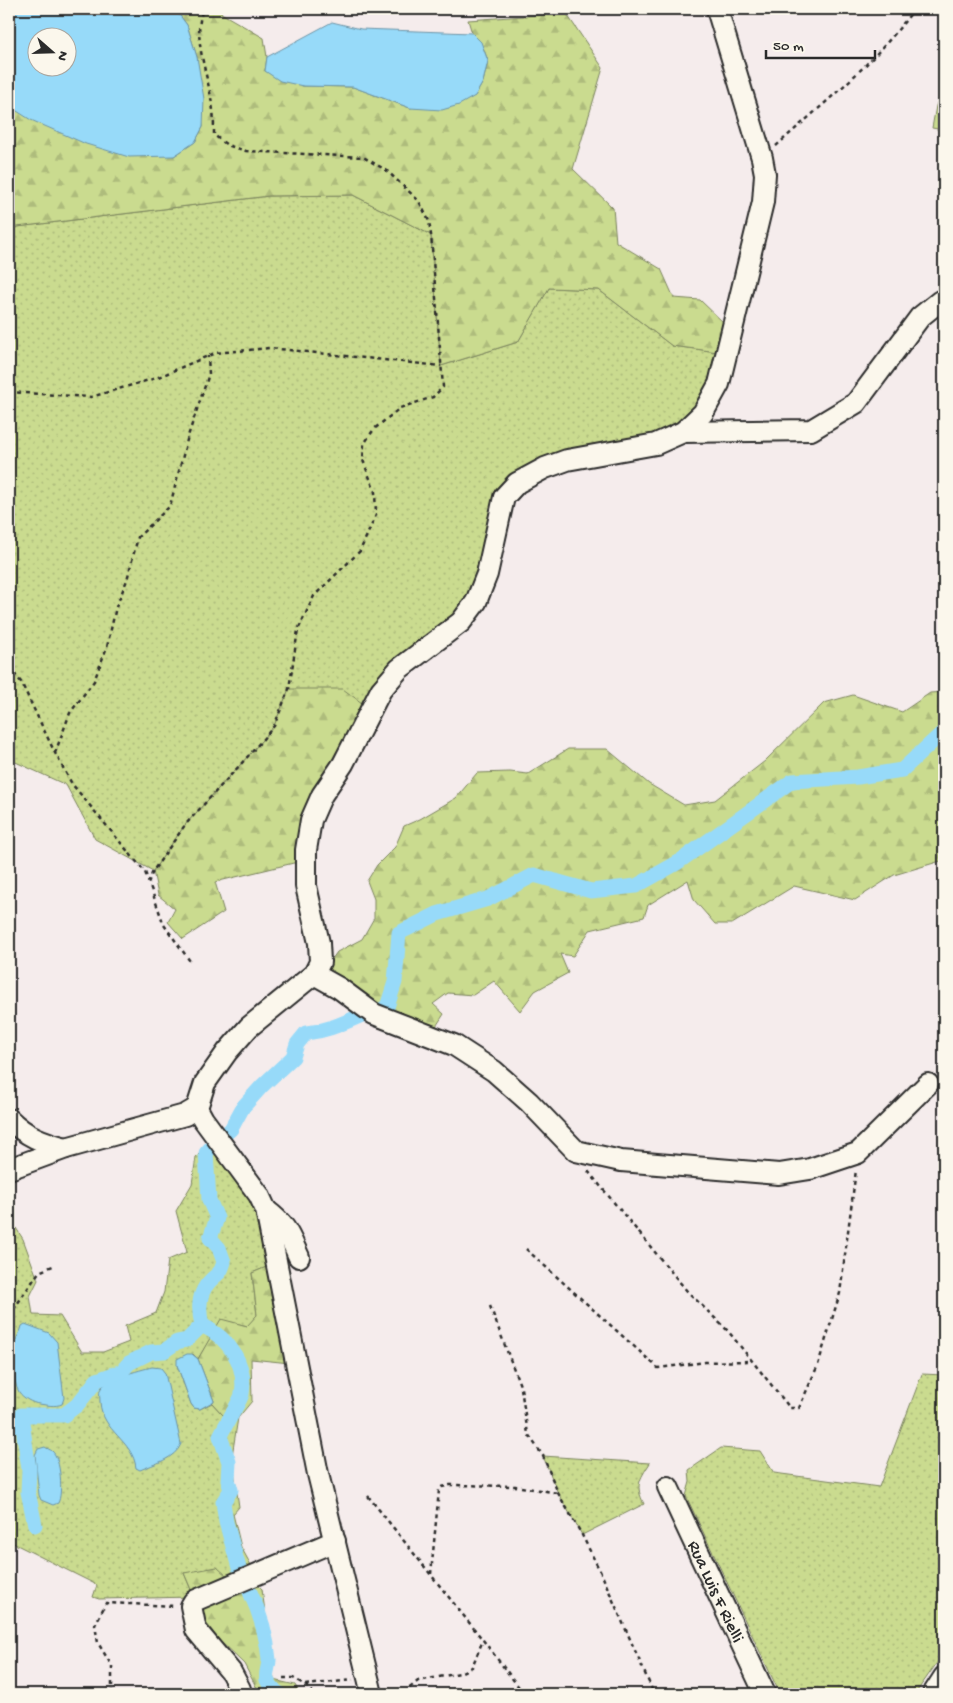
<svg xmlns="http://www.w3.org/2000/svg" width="953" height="1703" viewBox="0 0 953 1703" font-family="'Gochi Hand',sans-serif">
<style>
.grass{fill:url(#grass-dots);stroke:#7a835d}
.forest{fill:url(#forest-firs);stroke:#7a835d}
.water{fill:#97daf9;stroke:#6c94a7;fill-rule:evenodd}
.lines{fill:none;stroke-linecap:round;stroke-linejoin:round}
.canal{stroke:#97daf9;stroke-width:15}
.minor-casing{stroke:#2b2b2b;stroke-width:24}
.path{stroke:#2b2b2b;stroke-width:2.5;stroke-dasharray:4 4;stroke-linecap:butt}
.minor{stroke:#fbf7ec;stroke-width:20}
.labels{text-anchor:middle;stroke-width:4;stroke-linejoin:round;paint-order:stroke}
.street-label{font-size:18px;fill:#2b2b2b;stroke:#fbf7ec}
</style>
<defs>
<pattern id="grass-dots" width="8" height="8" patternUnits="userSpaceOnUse" patternTransform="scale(1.25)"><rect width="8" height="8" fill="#cadb8f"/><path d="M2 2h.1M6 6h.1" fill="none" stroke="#aebc7c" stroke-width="1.8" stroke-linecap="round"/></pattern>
<pattern id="forest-firs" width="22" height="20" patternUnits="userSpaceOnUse" patternTransform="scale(1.25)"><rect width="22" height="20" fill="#cadb8f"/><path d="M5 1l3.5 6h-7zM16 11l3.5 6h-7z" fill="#aebc7c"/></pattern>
</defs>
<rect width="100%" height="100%" fill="#f5ecec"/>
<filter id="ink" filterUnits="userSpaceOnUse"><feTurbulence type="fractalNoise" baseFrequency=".02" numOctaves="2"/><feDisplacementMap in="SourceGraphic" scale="10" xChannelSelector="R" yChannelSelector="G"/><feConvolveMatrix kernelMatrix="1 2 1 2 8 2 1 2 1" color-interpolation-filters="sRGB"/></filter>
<g filter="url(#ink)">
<path class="grass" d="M353,195l78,40 10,131 77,-24 31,-54 50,2 73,56 54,7 -43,79 -166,51 -41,119 -106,107 -81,-20 -15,37 -23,27 -66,72 -32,46 -58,-32 -29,-54 -57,-26v-531l260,-32z
M211,1142l45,63 13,61 -17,7 5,42 -9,11 -27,-6 -23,39 -5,-5 -16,11 14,39 3,4 6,1 12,-6 11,12 15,3 -6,38 7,51 -6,7 8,33 11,20 -24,10 -44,-4 10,24 -95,2 -6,-2 4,-12 -88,-44v-324l14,22 15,41 -8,16 3,19 27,1 22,36h21l26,-10 -4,-16 31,-13 8,-21 4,-32 19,-8 -11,-41 16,-27 4,-27z
M922,1374l22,1v278l-29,41h-135l-94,-198 4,-14 -1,-12 32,-22 39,3 14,22 105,14z
M543,1456l107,7c-11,17 -15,23 -6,41l-62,31 -24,-42z"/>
<path class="forest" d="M175,9h47l-1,4 43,25 3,19 -2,14 38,15 50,1 57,21 65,-12 8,-14 5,-21 -5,-14 -11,-14 -4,-13 98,-7 37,55 -30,101 40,39 3,34 45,27 13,29 26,2 25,24 -7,28 -46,-6 -73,-56 -50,-2 -31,54 -77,24 -10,-131 -78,-40 -84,1 -260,32v-123l165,51 21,-14 8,-15 -6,-70 -10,-32z
M944,84v46l-12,-2 4,-22z
M289,689h54l27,20 -27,55 -37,96 -91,22 9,30 -41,27 -15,-17 7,-13 -17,-14 -5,-24 32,-46 66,-72 23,-27z
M944,692v168l-50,15 -39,25 -61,-14 -62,38h-17l-21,-24 -6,-20 -40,25 -4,12 -54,13 -17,26 -13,-2 8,19 -33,18 -15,20 -26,-30 -21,14 -25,-2 -15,11 11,10 -11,17 -44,-15 -65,-46 13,-18 25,-13 12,-21v-19l-7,-18 10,-16 18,-18 9,-21 16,-7 36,-21 21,-25 33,-1 18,2 40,-25h39l42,35 35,21 31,-5 50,-39 59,-58 29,-8 49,17 28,-19z
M269,1266l21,97 -39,-4 1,42 -14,17 -15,-3 -11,-12 2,-2 -16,-42 23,-40 26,7 10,-11 -5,-42z
M217,1567l11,10 17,-5 17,17 12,91 21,5 5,9h-40l-16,-30 -24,-23 -16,-21 -20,-47z"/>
<path class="water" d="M9,9h166l12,16 10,32 7,42 -1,28 -8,15 -21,14 -45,1 -43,-13 -55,-24 -22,-14zM38,38h30v30h-30z
M332,22l29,7 111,4 9,9 7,19 -5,21 -8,14 -16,9 -17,5 -32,-2 -57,-21 -50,-1 -23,-5 -15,-10 2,-14z
M25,1324l24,9 8,9 7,56 -2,6c-7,3 -15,1 -23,0 -7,-1 -16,-6 -20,-12 -7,-10 -5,-39 -3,-51 1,-6 5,-9 6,-15z
M187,1354h5l6,5 16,42 -14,8 -6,-1 -3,-4 -14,-39v-6z
M152,1367l9,1 4,5 16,71c-6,15 -27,20 -41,26l-4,-2c-3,-28 -34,-36 -36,-66 0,-4 -1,-9 0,-12 4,-11 40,-20 52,-23z
M45,1447c1,1 6,3 7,4 9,7 11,43 6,52l-5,2 -12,-5 -2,-5 -4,-40 3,-6z"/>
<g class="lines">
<path class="canal" d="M384,1008l3,-1 8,-25 4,-49 38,-19 51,-15 46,-24 57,16 45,-5 41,-23 115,-82 66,-4 44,-7 39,-36 3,-1
M221,1138l10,-9 12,-22 19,-21 31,-29 4,-13 9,-11c21,-2 37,-10 56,-18
M215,1143l-9,10 3,47 8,18 -7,20 9,10 5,14c-4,13 -5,10 -14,19 -12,12 -12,28 -8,44 26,13 45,38 40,69 -2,8 -18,33 -22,42l9,26 -1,18 3,10 -8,12 3,20 13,46
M21,1415l8,54 -1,23 7,33
M9,1428l12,-13h43l13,-10 20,-25 25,-9 7,-8 22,-11 13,-1 13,-9 10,-2 15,-15
M250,1592c10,21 17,45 19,68 0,7 -4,13 -2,20 3,7 6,10 13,14"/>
<g class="minor-casing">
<g id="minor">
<path d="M683,432l128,-2 45,-27 64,-86 20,-16h4"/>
<path d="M314,974l25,14 35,26 80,31 40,26 35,31 47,49 45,10 158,13 31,-5 48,-16 70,-69"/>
<path d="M9,1119c17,17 33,23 57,29"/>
<path d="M9,1169l57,-21 119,-33 12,-7"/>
<path d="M266,1210c21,16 22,23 33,47"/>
<path id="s1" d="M668,1487l97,207"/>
<path d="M240,1694v-5l-9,-17 -35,-42 -5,-24 3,-5 141,-60"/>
<path d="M372,1694l-54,-220 -52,-264 -7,-15 -56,-76 -6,-11 8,-25 22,-31 22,-25 65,-53 6,-12 -1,-19 -13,-57v-36l5,-30 11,-25 21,-31 38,-74 18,-21 62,-47 15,-20 11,-28 17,-77 13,-14 28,-15 22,-8 89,-16 27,-12 20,-19 16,-29 44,-182 2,-28 -3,-16 -45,-149"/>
<path d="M933,1694l11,-17"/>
</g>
</g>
<path class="path" d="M776,146c48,-43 100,-84 138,-137
M9,392l82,5 65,-19 59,-25 55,-5 171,18
M9,667l12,15 34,71 17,31 73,88 19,53 28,39
M55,753l15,-40 24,-32 13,-34 9,-40 11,-27 11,-43 32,-31 18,-70 21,-62 -1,-18
M148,883l5,-12 32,-46 66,-72 23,-27 15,-37 9,-59 16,-34 46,-45 16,-36 -1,-23 -12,-32 1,-16 10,-15 26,-21 33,-11 10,-10 -12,-152 -2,-14 -10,-20 -33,-31 -23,-13 -117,-6 -19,-6 -13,-10c0,-10 0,-21 -2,-31 -4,-30 -20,-66 -9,-95
M588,1171l99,120 41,40 62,77h9l19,-43 22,-72 16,-123
M526,1249l132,119 47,-6 47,-1
M490,1306l31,82 7,46 15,22 15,37 24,42 20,40 52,119
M9,1316l30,-44 16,-7
M368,1496l115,144 41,54
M431,1574l8,-84 3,-3 8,-2 65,1 43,7
M283,1678h10l12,7 48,-5
M305,1685l9,9
M112,1694v-28l-14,-23 -3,-18 11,-22 70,3
M405,1694l1,-3 12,-10 42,-8 12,-6 11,-27"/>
<use href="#minor" class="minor"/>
</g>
</g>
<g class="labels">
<g class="street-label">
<text dy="6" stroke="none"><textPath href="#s1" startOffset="115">Rua Luis F Rielli</textPath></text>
</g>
</g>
<rect width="953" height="1703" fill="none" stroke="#fbf7ec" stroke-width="30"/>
<rect x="15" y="15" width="923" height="1673" fill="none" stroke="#2b2b2b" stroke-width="2" filter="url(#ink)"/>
<g transform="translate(52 52) rotate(110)"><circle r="24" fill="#fbf7ec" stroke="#a8a59f"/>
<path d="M0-4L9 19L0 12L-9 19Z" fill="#2b2b2b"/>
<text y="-8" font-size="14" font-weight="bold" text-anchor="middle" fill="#2b2b2b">N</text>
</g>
<path d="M766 50v8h109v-8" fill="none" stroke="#2b2b2b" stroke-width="2.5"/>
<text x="773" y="50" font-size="15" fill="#2b2b2b" stroke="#fbf7ec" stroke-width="4" paint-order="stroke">50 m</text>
</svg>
